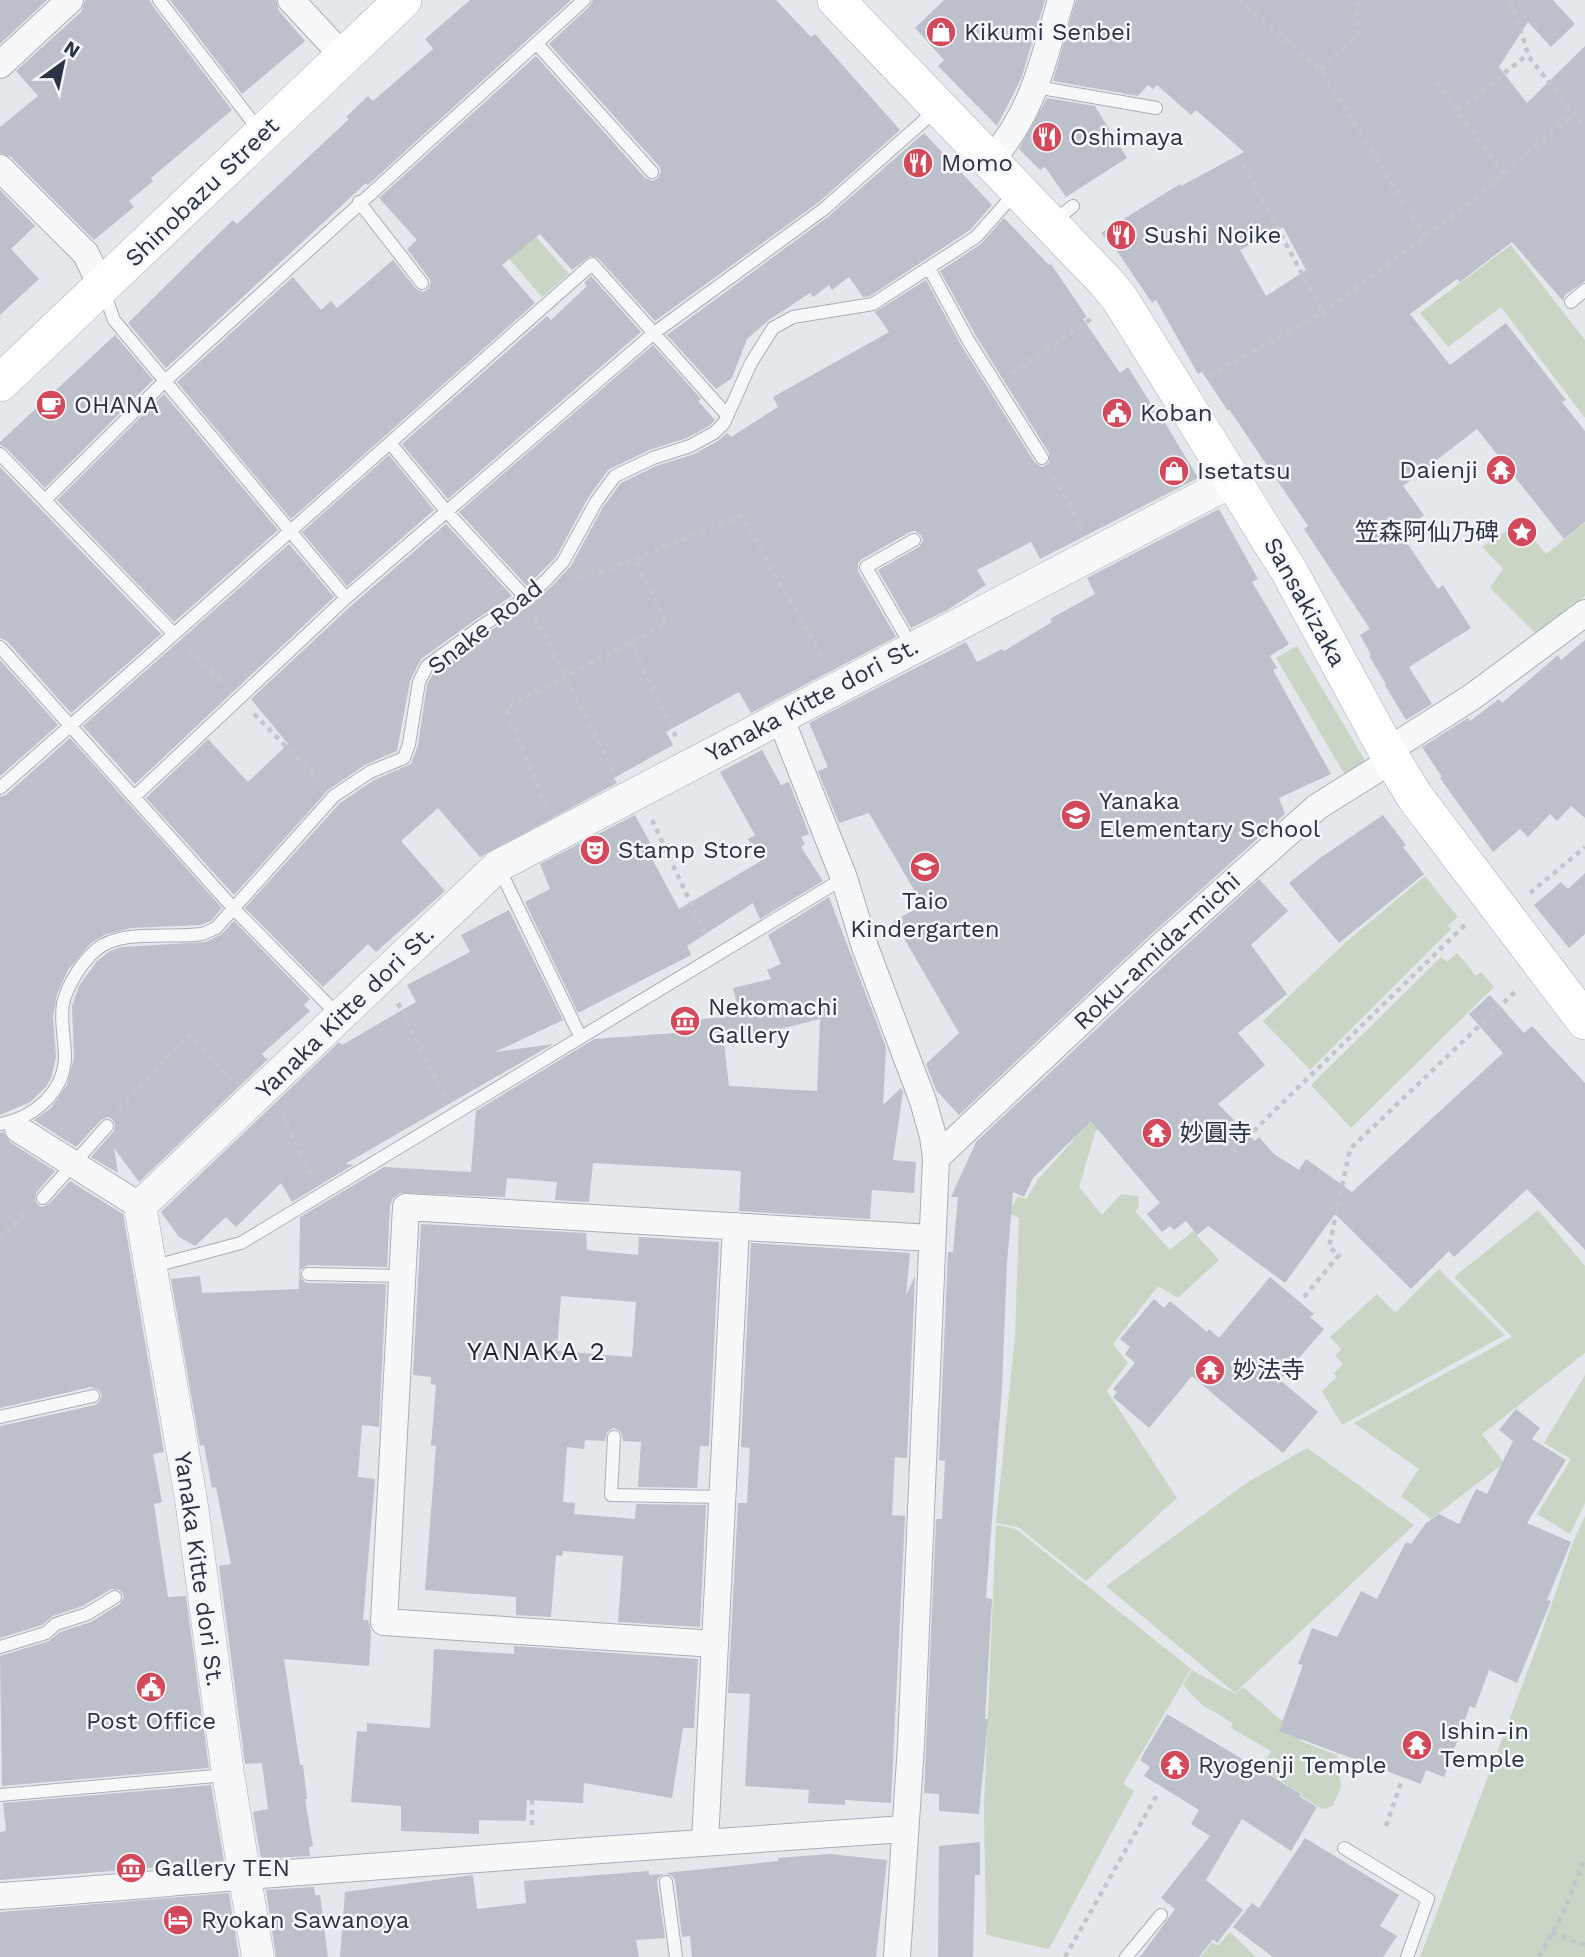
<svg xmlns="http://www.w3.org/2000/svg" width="1585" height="1957" viewBox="0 0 1585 1957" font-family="'Work Sans','Noto Sans JP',sans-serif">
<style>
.green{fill:#c9d6c5}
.building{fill:#bbc0ca;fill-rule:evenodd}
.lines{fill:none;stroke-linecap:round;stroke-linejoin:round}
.service-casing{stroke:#a9aeb7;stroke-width:14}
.minor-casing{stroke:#a9aeb7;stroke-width:28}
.tertiary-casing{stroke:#a9aeb7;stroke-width:33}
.secondary-casing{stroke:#a9aeb7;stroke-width:38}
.path{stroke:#c2c5cb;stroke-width:4.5;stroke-dasharray:5 5;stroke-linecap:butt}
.service{stroke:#f7f8fa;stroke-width:12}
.minor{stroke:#f7f8fa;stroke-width:26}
.tertiary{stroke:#f7f8fa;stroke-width:32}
.secondary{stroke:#fff;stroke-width:37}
.labels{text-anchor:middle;stroke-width:5;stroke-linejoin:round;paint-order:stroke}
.poi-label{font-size:24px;fill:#2b3445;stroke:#f4f6f9;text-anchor:start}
.street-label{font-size:24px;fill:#2b3445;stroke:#f4f6f9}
.neighbourhood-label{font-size:26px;letter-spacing:2px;fill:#1d2536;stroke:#f4f6f9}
</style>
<rect width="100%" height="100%" fill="#e4e7ec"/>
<path class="green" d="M506,203l63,71 -27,23 -61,-71z
M1511,245l74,95v78l-84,-111 -53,40 -28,-34z
M1520,522l26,32 39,-31v73l-49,38 -46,-46 13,-19 -21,-22z
M1297,646l69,116 -21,13 -69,-117z
M1425,876l33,41 -10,8 3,4 -141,141 -47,-49 83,-79z
M1457,953l19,23 5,-4 13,15 -143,141 -40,-43 130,-128 6,5z
M1093,1109l13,8 -11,16 -16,54 23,28 19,-21 17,2 1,11 -4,4 35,39 23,-19 26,29 -41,38 -20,-12 -45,58 15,19 -21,28 70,107 -91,83 -68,-54 -22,-4 19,-187 4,-118 -10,-5 9,-17 8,3 13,-21 33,-36z
M1538,1210l47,56v87l-103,81 22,29 -73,56 -30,-23 18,-27 -65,-46 158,-86 -58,-60z
M1439,1269l66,66 -163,90 -20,-34 15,-14 -3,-4 9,-9 -8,-9 6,-6 -11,-12 47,-43 18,19z
M1585,1375v128l-15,31 -33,-20 34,-55 -27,-16z
M1307,1448l107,77 -179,168 -129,-107 142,-104z
M1585,1516v441h-165l117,-311 36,-104z
M996,1525l20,4 175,140 -68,115 11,7 -85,158 -63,-14 -2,-130z
M1192,1670l43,24 8,-7 38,33 23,9 -4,12 37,14 4,32 -8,19 -11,3 -21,-13 1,-2 -41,-25 10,-18 -40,-23 2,-5 -31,-18 -19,-20z
M1230,1932l26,25h-55l11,-15 6,4z"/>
<path class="building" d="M0,0h47l-47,44z
M85,0h65l2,5 80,105 -81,68 2,3 -24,20 5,6 -40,33 -83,-83 -11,-4v-26l38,-31 -22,-25 65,-59z
M170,0h106l3,11 26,30 -63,53z
M470,0h101l-203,185 -2,-2 -200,185 -38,-45 76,-75 29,-28 4,4 112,-105 -3,-2 22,-21 5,5 60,-52 -8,-10z
M593,0h183l35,37 4,-3 85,96 -81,72 -164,119 -57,-63 -8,-2 -18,14 -32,-36 -38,31 33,38 -244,216 -114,-137 116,-105 28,33 10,-9 6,7 56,-48 23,29 7,3 5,-3 3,-7 -2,-4 -22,-29 10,-9 -38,-42 157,-142 109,122 8,3 5,-3 3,-7 -2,-5 -110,-122 41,-38z
M944,0h101l-24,79 -24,47 -59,-60 6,-6 -29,-32z
M1076,0h477l22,24 -24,23 -23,-25 -29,45 28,36 58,-57v235l-20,14 -2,6 -51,-59 -52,40 -3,-3 -47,35 40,51 56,-42 60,77 -4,2 23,29v91l-21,17 -87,-110 -74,57 21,29 -23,19 37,55 5,-4 28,43 -62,39 23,37 -26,16 -21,-35 1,-1 -17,-28 2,-1 -11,-20 10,-6 -66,-100 4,-3 -79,-117 -1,2 -26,-39 -4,2 -42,-74 -4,3 -35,-52 -16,-18 79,-49 1,2 63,-34 -48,-42 -5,5 -34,-30 -4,4 -5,-4 -10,11 -85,-15zM1283,227l23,43 -40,26 -26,-46z
M1047,98l48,8 32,52 -61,39 -21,-30 -5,3 -21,-21z
M924,133l68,72 -22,25 -100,66 -7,1 -14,-20 -17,13 -3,-5 -16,12 -3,-4 -41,27 -22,19 -15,39 -16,11 -49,-54 162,-119z
M0,190l35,36 -24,23 28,30 -39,36z
M1004,218l45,47 2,-1 36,53 -4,2 37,54 8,-6 25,40 2,-1 43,72 -158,81 -9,-17 -54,28 9,15 -39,25 -36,18 -33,-58 41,-23 4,-6 -2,-6 -6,-4 -5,1 -48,27 -4,4v8l38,66 -145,76 -12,-21 -73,40 7,13 -59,33 3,5 -137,74 -42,-49 -37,33 44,50 -69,61 -8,-8 -45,43 -78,-79 95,-105 34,-23 37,-16 7,-19 9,-60 7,-13 54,-40 43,-27 21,-19 19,-20 32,-59 18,-24 35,-17 38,-12 24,-13 9,-8 4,4 47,-30 -5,-10 116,-65 -14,-20 51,-32 35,65 74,118 7,4 7,-4v-10l-73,-117 -36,-65 41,-27z
M591,276l50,56 -193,167 -46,-55 145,-128 4,4 36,-34 -3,-3z
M115,335l38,45 -108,108 -39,-40 -6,-3v-3z
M653,345l48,54 -3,2 17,19 -6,6 -22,12 -38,12 -41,20 -20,28 -32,59 -29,29 -68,-74z
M164,394l114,136 -104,92 -117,-122z
M389,455l45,55 -87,76 -45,-54z
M0,467l161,167 -90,79 -64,-72 -7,-3z
M1219,509l39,70 -6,3 37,62 -19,12 7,12 -4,2 58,104 -52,24 6,16 -137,123 -189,178 -23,-25 -10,-26 33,-31 -65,-112 29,-16 -54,-92 -30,10 -21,-52 10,-4 -19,-44 157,-81 11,20 25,-13 2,2 48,-29 -2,-3 45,-25 -8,-16z
M446,524l66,72 -34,22 -57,41 -11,22 -13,70 -32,14 -37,25 -94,105 -88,-97 62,-59 40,43 40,-38 -37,-45 101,-94z
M289,544l45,53 -199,187 -52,-58z
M1585,640v178l-14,-12 -14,15 -7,-7 -22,23 -8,-8 -27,23 -53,-74 2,-1 -20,-30 46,-29 2,3 29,-22 3,4 56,-48 3,5z
M0,660l58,65 -58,51z
M70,738l152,170 -11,13 -11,4 -69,3 -27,7 -14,9 -22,26 -11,24 -4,23 3,40 -5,21 -5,9 -16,15 -30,13v-318l6,-2z
M762,750l19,35 8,-3 20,52 -8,3 4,7 -4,3 22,34 -63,38 -7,-16 -66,43 4,9 -113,58 -53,-111 25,-13 -10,-25 95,-49 20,37 -5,3 29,54 82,-48 -13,-22 7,-4 -35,-63z
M1383,815l23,30 -3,2 21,27 -85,69 -50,-60 31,-25z
M1585,873v61l-16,14 -35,-43 27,-23 7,7z
M1259,879l29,32 -37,34 36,49 -49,39 27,32 -47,39 37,37 4,-4 15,17 25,16 7,-11 46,33 151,-139 -34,-39 21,-19 34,38 8,-7 53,57v167l-58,-61 -73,68 -5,-6 -38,38 -76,-75 -50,69 -77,-57 -11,9 -11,-14 -12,9 -4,-4 -8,6 -15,-18 13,-11 -69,-82 -58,57 -9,19 -11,-5 -6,71 -5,125 -16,210 6,1 -7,120h3l-9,95 -40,-3v-17l-15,-1 12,-274h6l3,-58 -6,-1 9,-208h5l5,-55h-7l25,-55 193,-181z
M829,897l57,150 -3,58 18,-17 2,4 -10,68 23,2 -2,31 -42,-3 -2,29 -131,-8 2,-40 -148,-8 -4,39 -34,-2 2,-18 -50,-4 -2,19 -105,-4 -7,5 -3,8 -3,61 -79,-2 -8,5 1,9 6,4 79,1 -7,143 -17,-2 -4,52 17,2 -12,141h5l3,11 -2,35 -85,-7 16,106h3l4,34h-2l8,47 -4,1 1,9 -49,3 -8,-47 15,-3 -6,-46 -17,1 -26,-198 12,-2 -15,-77 -4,1 -8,-43 -4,1 -29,-167 29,-3 2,17 97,-4 1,-72 84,-50 87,5 5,-61 118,-72 81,-6 -1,-7h4v-4l62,-7 -7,-27 38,-9 -4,-9 14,-6 -13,-29zM820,1019l-3,72 -88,-5 -5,-43z
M509,910l54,110 -68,32 58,-8 -208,120 8,1 -61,37 -11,-19 -45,44 -10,-10 -31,29 -16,-9 -18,-25 178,-170 3,3 74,-43 -9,-17 63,-33 -9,-17z
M234,921l76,78 -6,6 6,6 -48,43 4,5 3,-1 -130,124 -25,-34 4,25 -27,-16 23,-26 1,-7 -3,-5 -4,-2 -7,3 -25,27 -42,-27 17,-12 16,-23 7,-27 -2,-52 7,-20 18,-25 13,-10 11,-4 85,-5 16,-8z
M3,1132l7,10 45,29 -19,22 -1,7 3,5 4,2 7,-3 21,-23 53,33 41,238 -11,2 9,48 -8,2 14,93 18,-1 23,172 -207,18 -2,-130 49,-15 11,-9 31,-10 29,-18 4,-7 -4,-7 -9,-1 -28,17 -30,10 -11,9 -42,13v-212l95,-21 4,-3 3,-7 -3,-5 -8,-3 -91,21v-275z
M421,1224l165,9 1,17 51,5 1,-18 80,5 -10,204h-9l-3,42 -59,-1 3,-45 -18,-1 -2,-9 -7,-4 -7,4 -2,9 -20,-1 -1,9 -17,-2 -4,55 12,1 -1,11 61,5 1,-15 70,1 -6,122 -82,-5 5,-66 -60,-5 -1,5 -6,-1 -5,62 -35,-2v-18l-91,-7 11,-144h-5l5,-61 -5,-1v-7l-18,-2zM561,1296l75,6 -4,55 -75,-6z
M751,1243l159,10 -4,42 9,-19 -8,182 -12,-1 -3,58 13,1 -14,287 -46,-3v5l-37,-2 1,-13 -64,-4 5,-92 -22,-1 10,-190h9l3,-55 -9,-1z
M1270,1277l44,37 -4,3 14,12 -44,51 38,32 -35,41 -91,-77 -43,52 -36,-31 4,-5 -4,-3 22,-26 -10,-9 5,-7 -10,-8 34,-40 10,9 6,-7 37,31 2,-3 10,9z
M1516,1409l24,19 -8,11 34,21 -39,63 44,19 -24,58 4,1 -34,82 -28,-13 -14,38 -5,-2 -26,71 -18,-7 -5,14 -142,-53 24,-66 -5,-1 14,-36 25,9 24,-46 16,8 29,-57 5,2 15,-21 13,-9 20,10 17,-35 11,5 26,-53 -14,-11z
M514,1646l184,13 -4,69h-11l-11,70 -88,-15 -1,20 -56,-3 -1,21 -47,-1v14l-78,-3v-25l-50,-4 6,-71 10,1v-9l63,5 4,-79 80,5z
M1167,1714l134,80 -2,2 18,11 -26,44 -49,-32 -36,61 37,30 -26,33 -4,-4 -14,18h-59l35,-48 -14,-11 49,-62 -19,-12 8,-14 -55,-34 6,-9 -10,-7z
M211,1785l13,77 -224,18v-48l6,-1 -3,-28z
M1305,1838l94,57 -19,31 17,10 -14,21h-110l-40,-30 19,-24 7,5z
M980,1842v33h-5l-2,82h-35l1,-111z
M829,1854l58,6 -11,97h-184l-2,-21 -8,1 -7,-57 -3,-4 -6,-3 112,-12v-3z
M649,1871v4l15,-1 -6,4 -1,4 8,56 -29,2 3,17h-299l5,-65 128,-17 4,34 49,-6 -2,-22z
M314,1887l1,8h5l8,62h-52l-10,-67z
M229,1893l10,64h-239v-45z"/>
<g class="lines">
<g class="service-casing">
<path id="service" d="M159,0l102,133
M537,44l115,128
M1036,87l120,21
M359,202l63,81
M1053,222l20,-16
M929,268l39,72 74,118
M104,292l10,28 232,278
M1571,302l14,-12
M390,443l57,69 79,86
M0,454l174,180
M45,500l120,-119 419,-381
M0,647l234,262 104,106
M912,647l-46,-80 48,-27
M0,788l592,-524 135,151
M134,797l212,-199 308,-265 170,-124 112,-99
M498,866l82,170
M0,1124c33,-6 64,-31 65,-67 0,-17 -5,-36 -2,-53 4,-19 19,-42 33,-54 25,-22 75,-11 105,-16 5,-1 10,-4 15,-6l118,-132 36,-24 34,-14 5,-14 10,-62 8,-16 56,-41 43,-27 20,-18 17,-18 33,-60 19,-26 38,-18 37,-12 24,-13 10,-10 27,-60 22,-35 20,-11 80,-13 103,-67 39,-44
M43,1198l64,-72
M151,1267l90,-24 603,-365
M308,1274l94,2
M0,1417l93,-21
M614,1437l-3,58 112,2
M0,1647l46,-14 10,-9 31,-10 28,-17
M0,1795l226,-20
M1344,1848l84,51 -21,58
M666,1882l10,75
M1126,1957l35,-42"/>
</g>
<g class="minor-casing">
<path id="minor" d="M291,0l53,57
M0,65l70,-65
M990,161c44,-49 53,-100 71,-161
M0,168l86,86 16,34
M780,717l64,161 21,69 58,154 10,35 3,22 -25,587 -14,212
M1387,751l85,-54 113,-84
M18,1129l122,77
M936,1158l222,-209 159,-142 75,-47
M715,1644l-331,-22 22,-415 525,31
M705,1842l31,-616
M0,1896c83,-5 166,-13 248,-20 219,-16 437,-33 656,-47"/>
</g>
<g class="tertiary-casing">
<path id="tertiary" d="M258,1957l-30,-183 -37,-275 -51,-293 358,-340 736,-386"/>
</g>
<g class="secondary-casing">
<path id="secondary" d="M836,0l270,282 14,17 169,272 98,180 28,46 170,224
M0,383l403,-383"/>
</g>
<path class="path" d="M1239,0l82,70 104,167
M1511,0l18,57 56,71
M1321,70l38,-38 -3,-25 5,-7
M1436,81l68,93
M1458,111l70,-57
M1243,164l80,149
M1012,373l79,-54
M1208,376l115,-63 146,-110 104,-89
M1053,477l29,50
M579,577l15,-2 147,-59 84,145
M535,616l78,155
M630,642l47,97
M189,649l34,34
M254,714l65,66
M546,807l-40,-99 160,-85 -31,-65
M652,820l54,116
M1530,893l55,-46
M398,1003l46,93
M119,1109l70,-74 42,44
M282,1115l30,61
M1232,1152l235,-229
M0,1239l26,-28
M1304,1297l35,-42 -10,-8 21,-98 167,-159
M532,1825v-30
M1386,1826l15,-43
M1552,1933l33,12
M1065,1957l93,-164
M1539,1957l24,-43 22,-57"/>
<use href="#service" class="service"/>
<use href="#minor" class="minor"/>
<use href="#tertiary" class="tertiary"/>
<use href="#secondary" class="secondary"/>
</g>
<defs>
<g id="shop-disc" transform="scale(1.575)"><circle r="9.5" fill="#d1495b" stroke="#f4f6f9"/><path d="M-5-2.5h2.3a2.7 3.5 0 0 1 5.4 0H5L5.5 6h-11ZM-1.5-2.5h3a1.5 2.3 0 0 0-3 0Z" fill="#fff"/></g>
<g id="restaurant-disc" transform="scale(1.575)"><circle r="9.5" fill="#d1495b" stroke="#f4f6f9"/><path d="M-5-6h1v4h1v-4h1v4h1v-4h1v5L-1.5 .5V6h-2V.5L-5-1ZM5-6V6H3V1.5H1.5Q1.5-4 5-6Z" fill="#fff"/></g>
<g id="cafe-disc" transform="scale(1.575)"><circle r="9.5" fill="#d1495b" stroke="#f4f6f9"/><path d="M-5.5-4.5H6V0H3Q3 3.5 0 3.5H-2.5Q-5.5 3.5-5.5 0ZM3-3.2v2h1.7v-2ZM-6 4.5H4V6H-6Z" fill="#fff"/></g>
<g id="civic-disc" transform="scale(1.575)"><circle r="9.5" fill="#d1495b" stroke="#f4f6f9"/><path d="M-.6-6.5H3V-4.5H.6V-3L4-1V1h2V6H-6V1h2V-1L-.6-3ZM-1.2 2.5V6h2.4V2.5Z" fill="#fff"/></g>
<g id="temple-disc" transform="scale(1.575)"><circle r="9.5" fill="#d1495b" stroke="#f4f6f9"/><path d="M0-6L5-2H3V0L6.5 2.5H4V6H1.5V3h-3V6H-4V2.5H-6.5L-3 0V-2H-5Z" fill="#fff"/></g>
<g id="sight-disc" transform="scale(1.575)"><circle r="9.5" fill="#d1495b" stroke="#f4f6f9"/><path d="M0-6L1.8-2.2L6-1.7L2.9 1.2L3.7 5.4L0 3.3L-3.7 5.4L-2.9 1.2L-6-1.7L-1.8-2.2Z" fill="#fff"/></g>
<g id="school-disc" transform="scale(1.575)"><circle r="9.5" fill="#d1495b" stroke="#f4f6f9"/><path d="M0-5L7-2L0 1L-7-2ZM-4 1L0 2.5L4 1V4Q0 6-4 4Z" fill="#fff"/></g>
<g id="theatre-disc" transform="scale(1.575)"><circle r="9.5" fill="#d1495b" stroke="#f4f6f9"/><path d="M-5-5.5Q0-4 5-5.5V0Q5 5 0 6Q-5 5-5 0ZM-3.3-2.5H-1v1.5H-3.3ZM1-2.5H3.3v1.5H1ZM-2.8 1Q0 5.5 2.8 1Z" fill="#fff"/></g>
<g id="museum-disc" transform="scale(1.575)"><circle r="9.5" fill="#d1495b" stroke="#f4f6f9"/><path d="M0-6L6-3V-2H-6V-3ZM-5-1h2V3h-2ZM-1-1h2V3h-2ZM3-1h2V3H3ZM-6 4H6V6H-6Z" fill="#fff"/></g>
<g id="hotel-disc" transform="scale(1.575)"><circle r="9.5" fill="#d1495b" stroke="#f4f6f9"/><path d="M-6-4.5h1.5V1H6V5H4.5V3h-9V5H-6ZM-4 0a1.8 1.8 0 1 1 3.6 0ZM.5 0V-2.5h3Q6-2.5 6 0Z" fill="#fff"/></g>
</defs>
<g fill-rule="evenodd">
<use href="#shop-disc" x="941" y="32"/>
<use href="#restaurant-disc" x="1047" y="137"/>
<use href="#restaurant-disc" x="918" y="163"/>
<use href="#restaurant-disc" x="1121" y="235"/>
<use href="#cafe-disc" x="51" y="405"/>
<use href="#civic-disc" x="1117" y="413"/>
<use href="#temple-disc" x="1501" y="470"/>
<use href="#shop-disc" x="1174" y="471"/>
<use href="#sight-disc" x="1522" y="532"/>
<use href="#school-disc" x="1076" y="815"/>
<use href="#theatre-disc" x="595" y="850"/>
<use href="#school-disc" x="925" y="867"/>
<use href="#museum-disc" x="685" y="1021"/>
<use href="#temple-disc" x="1157" y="1133"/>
<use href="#temple-disc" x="1210" y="1370"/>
<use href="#civic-disc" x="151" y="1687"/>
<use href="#temple-disc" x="1417" y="1745"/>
<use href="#temple-disc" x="1175" y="1765"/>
<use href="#museum-disc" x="131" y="1868"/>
<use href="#hotel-disc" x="178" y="1920"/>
</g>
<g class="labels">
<g class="poi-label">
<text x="964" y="40">Kikumi Senbei</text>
<text x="1070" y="145">Oshimaya</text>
<text x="941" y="171">Momo</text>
<text x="1144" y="243">Sushi Noike</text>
<text x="74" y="413">OHANA</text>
<text x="1140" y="421">Koban</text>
<text x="1478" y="478" text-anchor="end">Daienji</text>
<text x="1197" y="479">Isetatsu</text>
<text x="1499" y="540" text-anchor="end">笠森阿仙乃碑</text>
<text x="1099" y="809">Yanaka<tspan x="1099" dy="28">Elementary School</tspan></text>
<text x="618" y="858">Stamp Store</text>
<text x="925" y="909" text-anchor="middle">Taio<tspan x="925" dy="28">Kindergarten</tspan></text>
<text x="708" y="1015">Nekomachi<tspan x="708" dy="28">Gallery</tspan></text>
<text x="1180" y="1141">妙圓寺</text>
<text x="1233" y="1378">妙法寺</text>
<text x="151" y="1729" text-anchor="middle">Post Office</text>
<text x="1440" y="1739">Ishin-in<tspan x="1440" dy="28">Temple</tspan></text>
<text x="1198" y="1773">Ryogenji Temple</text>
<text x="154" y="1876">Gallery TEN</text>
<text x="201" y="1928">Ryokan Sawanoya</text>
</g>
<g class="street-label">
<text transform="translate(202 192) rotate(-44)" y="8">Shinobazu Street</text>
<text transform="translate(1305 602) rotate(61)" y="8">Sansakizaka</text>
<text transform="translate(485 627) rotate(-38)" y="8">Snake Road</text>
<text transform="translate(812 700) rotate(-28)" y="8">Yanaka Kitte dori St.</text>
<text transform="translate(1157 951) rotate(-43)" y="8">Roku-amida-michi</text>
<text transform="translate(345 1012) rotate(-44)" y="8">Yanaka Kitte dori St.</text>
<text transform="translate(199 1569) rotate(82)" y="8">Yanaka Kitte dori St.</text>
</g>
<g class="neighbourhood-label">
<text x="537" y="1360">YANAKA 2</text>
</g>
</g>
<g transform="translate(63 63) rotate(33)" stroke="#f4f6f9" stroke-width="5" paint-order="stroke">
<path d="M0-5L12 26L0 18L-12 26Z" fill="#2b3445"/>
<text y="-10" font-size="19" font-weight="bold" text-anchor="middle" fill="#2b3445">N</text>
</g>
</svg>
